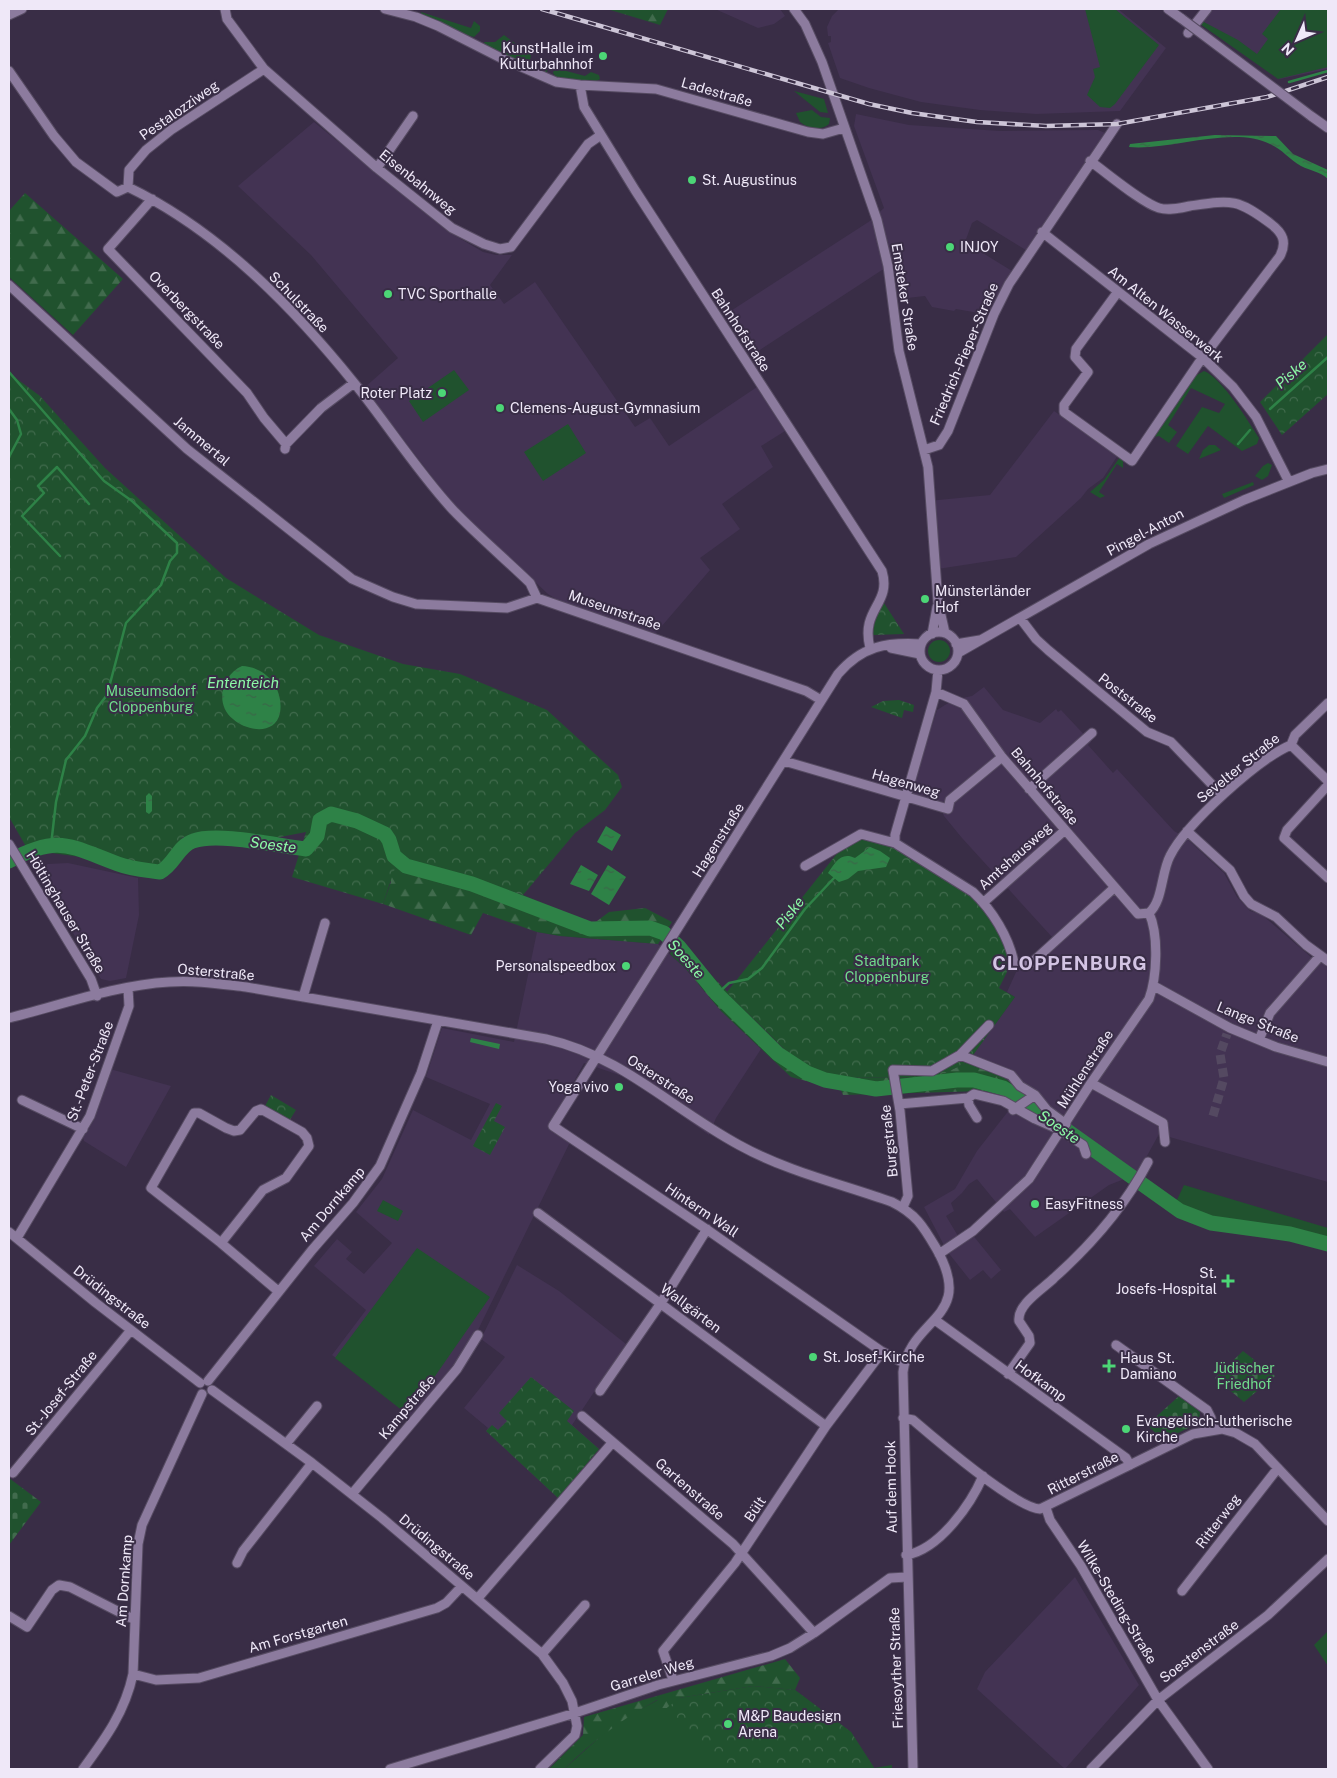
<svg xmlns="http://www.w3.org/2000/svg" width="1337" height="1778" viewBox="0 0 1337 1778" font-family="'Public Sans',sans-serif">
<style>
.built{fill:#433353}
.green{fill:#20522e}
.forest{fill:url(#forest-firs)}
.cemetery{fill:url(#cemetery-stones)}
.park{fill:url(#park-crowns)}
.water{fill:url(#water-ripples)}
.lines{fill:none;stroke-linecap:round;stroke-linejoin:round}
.stream{stroke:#2e8247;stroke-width:2.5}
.river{stroke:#2e8247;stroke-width:15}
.minor-tunnel{stroke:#544961;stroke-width:9;stroke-dasharray:9 4.5;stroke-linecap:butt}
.minor-casing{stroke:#564b62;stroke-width:11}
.minor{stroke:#8c7b9e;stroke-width:9}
.rail-casing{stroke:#cdc5d7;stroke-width:4.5}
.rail{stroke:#392d46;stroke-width:2.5;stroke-dasharray:8;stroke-linecap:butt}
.minor-bridge-casing{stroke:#564b62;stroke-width:11;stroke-linecap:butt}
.minor-bridge{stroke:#8c7b9e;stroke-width:9}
.poi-dot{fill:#4cd676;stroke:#392d46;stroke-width:2}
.labels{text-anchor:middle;stroke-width:4;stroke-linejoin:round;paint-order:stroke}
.poi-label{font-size:14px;fill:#efe8f8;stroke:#392d46;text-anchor:start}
.street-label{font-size:14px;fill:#efe8f8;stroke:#392d46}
.park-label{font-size:14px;fill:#70dd8c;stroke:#392d46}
.water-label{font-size:15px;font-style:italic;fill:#8cf9a6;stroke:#392d46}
.district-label{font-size:19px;font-weight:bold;letter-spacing:1px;fill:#d3c4e4;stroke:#392d46}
</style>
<defs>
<pattern id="forest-firs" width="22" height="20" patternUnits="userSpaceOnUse" patternTransform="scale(1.25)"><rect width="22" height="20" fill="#20522e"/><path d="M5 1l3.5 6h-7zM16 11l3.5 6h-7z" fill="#416b4d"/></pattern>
<pattern id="cemetery-stones" width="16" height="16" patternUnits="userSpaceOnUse" patternTransform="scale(1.25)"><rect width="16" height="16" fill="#20522e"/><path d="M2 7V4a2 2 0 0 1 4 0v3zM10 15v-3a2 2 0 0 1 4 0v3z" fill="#416b4d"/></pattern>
<pattern id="park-crowns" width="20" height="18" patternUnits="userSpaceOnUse" patternTransform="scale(1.25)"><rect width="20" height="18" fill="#20522e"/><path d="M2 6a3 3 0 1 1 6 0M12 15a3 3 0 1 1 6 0" fill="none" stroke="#416b4d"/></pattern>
<pattern id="water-ripples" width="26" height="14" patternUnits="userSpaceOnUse" patternTransform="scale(1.25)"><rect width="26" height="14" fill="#2e8247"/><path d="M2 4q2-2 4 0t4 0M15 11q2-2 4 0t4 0" fill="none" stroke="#3a6748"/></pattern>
</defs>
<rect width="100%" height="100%" fill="#392d46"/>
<path class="built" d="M715,9h65l5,7 -11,8 -16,4z
M839,9h279l48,39 -46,63 -84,3 -56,-4 -59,-8 -52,-14 -29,-10 -12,-35 3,-1v-6h-3l-1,-9 5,-11z
M1207,9h121v60l-48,10 -78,-58z
M856,114l53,11 91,6 98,-1 17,7 -81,118 -57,-35 -5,3 -7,19 47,29 -22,44 -34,-6 -2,2 -22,-4 -7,-11 -27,3 -2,-20 2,-5 -16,-4 -130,85 -26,-41 144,-93 14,-13 -30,-82z
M314,122l135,110 34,20 13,3h16l-22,30 14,19 31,-22 100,145 15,-9 19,28 88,-59 28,44 -24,15 12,21 -51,37 18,25 -40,29 10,12 -55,64 -93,-31 -14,-9 -93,-87 -91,-119 34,-30 -87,-103 -73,-69z
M1054,411l64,44 -15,23 -15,11 -7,9 -65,59 -85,13 -3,-69 62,-6z
M984,687l19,23 37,13 16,-14 2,3 3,-2 30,32 -3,3 25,28 4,-4 57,62 12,7 38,35 13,24 13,14 11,3 50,43 17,9v216l-169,-48 -22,40 -28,11 -74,52 -25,-28 -6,3 -27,-33 -8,5 -7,9 -11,10 3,8 -8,5 15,25 10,-8 30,37 -10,9 -8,-9 -13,10 -23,-29 -23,-44 31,-18 22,-38 47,-60 -56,-29 47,-65 -8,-5 10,-22 35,-33 -90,-99 -18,-22 -4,-10 -30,-11 27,-85 16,-10 19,-4z
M68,863l70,15 1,37 -13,63 -16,3 -9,-2 -66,-109 13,-6z
M537,932l23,4 98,8 27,24 36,43 40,38 -45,69 -7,17 -81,-57 -44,-15 -34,63 21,14 -94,192 -25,36 -41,49 -79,-62 34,-45 -52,-44 23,-27 15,13 -6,7 18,15 28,-31 -36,-31 26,-33 31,-69 58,30 19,-36 -64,-27 16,-49 72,14z
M110,1069l61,17 -45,81 -42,-26 -1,-3 11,-18z
M517,1265l42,26 67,53 -54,81 27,24 -41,49 -72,-67 2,-3 -24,-20 41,-51 -24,-18z
M1075,1577l64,108 -74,84 -88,-80 8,-17z"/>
<path class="green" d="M1085,9h30l44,36 -44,59 -5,4 -10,-1 -13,-12 8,-18 -2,-8 7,-2z
M1281,9h47v58l-50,12 -78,-55 2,-3 36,19 19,14 11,-15 -6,-5z
M421,12l50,16 3,-7 6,5v5l-6,6 -7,-2 -45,-20z
M504,35l27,20 -2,12 -44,-22 -1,-3h11z
M543,59l8,2 -5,13 -8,-3z
M560,63l4,2 -5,4 26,7 6,-4 8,3 1,4c-10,7 -31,0 -43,-1l-4,-5 2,-6z
M794,91l30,8 4,14 -8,-1z
M812,110l9,7 9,1 -1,6c-8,7 -20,5 -29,-2l-4,-9z
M454,370l15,20 -46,32 -14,-21z
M1204,371c17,6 45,51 55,67l-2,6 -15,7 -34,-25 -20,28 -12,-8 26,-39 17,6 6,-9 -34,-16 -23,37 9,7 -8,11 -10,-7 -5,1 41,-61z
M568,424l18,29 -43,28 -19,-29z
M1209,445h6l6,5 -22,9 4,-9z
M1120,457l3,4v7l-6,-4 -18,28 6,4 -5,2 -10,-6 14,-12z
M1268,463l4,2 -4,11 -6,4 -7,-4 8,-10z
M1253,482l1,3 -30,13 -2,-4z
M928 651a11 11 0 1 1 22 0a11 11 0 1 1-22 0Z
M1184,1185l144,43v13c-16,-4 -32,-10 -48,-12 -40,-7 -67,-6 -105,-25z
M383,1200l20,11 -5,10 -21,-10z
M417,1248l73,49 -82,118 -73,-57z
M1328,1631v35l-14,-21z
M795,1690l56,42 23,36 18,-3v4h-328l37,-33 26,-20 31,-16z"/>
<path class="forest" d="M607,9h61l-8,16z
M25,193l98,86 -50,56 -64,-58v-66z
M381,839l19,17 123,39 70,29 16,-12 36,-4 27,14 -14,22 -98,-8 -23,-4 -54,-19 -12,22 -88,-31 8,-22z
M678,941l106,109 40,28 112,-1 32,-15 30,12 26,17 -6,9 -20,-8 -15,-1 -140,4 -2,-5 -50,-13 -70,-66 -36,-43 -15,-14z
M785,1659l15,19 -5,12 -42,-4 -74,12 -12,10h-7l-3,-8c-35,19 -64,41 -93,69h-15l34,-34 1,-18z"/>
<path class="cemetery" d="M1243,1351l32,25 -31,26 -29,-24z
M1179,1396l21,16 -1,11 -36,17 -16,-15z
M9,1478l32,24 -32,43z"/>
<path class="park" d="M1328,334v60l-46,41 -22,-33z
M9,373l31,23 65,72 121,110 93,57 84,29 57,10 87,36 71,65 4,12 -17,23 -30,23 -52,62 -124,-39 -16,48 -91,-27 14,-45 -36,7 -41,-5 -46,3 -25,30 -130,-17 -19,-33z
M883,603h1l20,31 -31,1 -1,-15z
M899,700l15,5 -1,7 -9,-2 -2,8 -31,-11 12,-6z
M855,837l43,12 63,38 17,15 13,17 19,36 -1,13 -10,20 16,9 -47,65 -31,15 -113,1 -23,-12 -74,-74 116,-146z
M271,1095l25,15 -7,11 -24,-15z
M496,1103l6,3 -8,15 11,6 -15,28 -17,-9z
M531,1377l43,34 -7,10 32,28 -41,49 -72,-67 6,-6 6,5 9,-9 -8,-8z
M753,1686l42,4 56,42 24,37h-149l-59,-61 12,-10z"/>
<path class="water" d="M1215,135l61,1 17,18 35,16v9c-9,-8 -17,-8 -27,-13 -11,-6 -19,-17 -31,-22 -38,-19 -100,7 -141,3l1,-3z
M242,666c24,1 42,22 38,47 -5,23 -34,18 -47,6 -19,-15 -11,-44 9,-53z
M149,793l3,3v15l-3,3 -3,-2v-16z
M606,826l15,9 -9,16 -15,-9z
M870,847l10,4 10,7 -4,9 -28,4 -10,8 -9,3 -11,-9c7,-10 13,-22 27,-15z
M581,865l17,10 -9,16 -19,-7z
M608,865l18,12 -17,28 -18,-11z
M471,1038l29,6 -1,5 -29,-7z"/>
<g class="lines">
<path class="stream" d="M1289,82l39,-11
M9,372l95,109 28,20 45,42v10l-7,8 -9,24 -35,38 -19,72 -10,13 -12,28 -19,24 -10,42 -5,43
M9,409l8,11 4,14 -12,23
M1270,409l58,-52
M1238,444l12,-14
M60,556l-38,-40 22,-23 -6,-7 19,-19 32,37
M717,994l12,-11 19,-4 14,-11 43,-59 30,-32"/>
<path class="river" d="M9,861c50,-27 60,-15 109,3 13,5 28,6 42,8 14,-7 18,-26 33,-31 25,-9 85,5 113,8l11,-13 3,-16 11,-6 26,7 28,13 4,6 5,16 12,10 66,18 118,45 60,-1 14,5 15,14 38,47 61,60 29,19 18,7 51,9 81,-9h17l29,8 28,17 149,106 31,12 79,11 38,10"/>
<path class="minor-tunnel" d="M1213,1116l11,-38 -4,-24 7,-20"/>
<g class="minor-casing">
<path id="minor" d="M225,9l2,10 37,50 113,99 75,60 32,16 16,5 11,-2 77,-103 13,-9
M385,9l31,8 22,9 63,32 55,24 24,3 76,4 152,43 15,2 21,-6
M794,9l11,15 17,38 55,158 11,46 11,85 29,116 10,135 7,31
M1168,9l14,10
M9,15l13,-6
M1188,33l19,-24
M9,71l45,65 22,26 41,30 11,-5c91,44 165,120 227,197 33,41 62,87 98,126 24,25 51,48 77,73l7,15
M580,85l4,22 51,83 247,381c10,34 -22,37 -12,77
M1311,116l17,12
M1090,161c17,12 52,42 69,47 10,3 21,0 31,-2 41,-6 47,-8 81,18 12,9 16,18 9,32l-82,108 -66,97 -68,-49v-7l24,-33 -13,-15 1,-8 41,-56
M377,168l36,-52
M128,187l1,-17 17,-20 25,-20 93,-61
M152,199l-44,50 139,144 17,25 22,26
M1042,232l161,126 30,29 23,30 33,65
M9,285l178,164 165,130 41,18 23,7 91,4 30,-10 269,93 15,9
M285,449l1,-5 35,-36 33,-25
M924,450l15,-5 9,-14 46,-117 15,-30 108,-160
M1020,618l16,21 12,11 99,82 24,10 51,53
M920 651a19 19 0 1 1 38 0a19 19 0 1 1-38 0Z
M932,634l5,-27
M956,644l24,-4
M891,648l29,6
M958,653l191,-109 95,-44 68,-27 16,-4
M936,692l28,12 38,53 136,157 11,-1
M1291,745l37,36
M784,761l164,48 2,-9 52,-43
M1328,785l-41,45 -3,8 44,40
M1029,789l63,-56
M1187,831l43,39 14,26 7,8 25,13 30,28 22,16
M895,843v-8l41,-143 2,-22
M9,844l82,135 6,17
M805,866l56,-32 34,9 78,49c19,18 36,45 41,71l14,3 86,-78
M984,902l80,-71
M1149,913c14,-12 12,-40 21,-57 16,-32 88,-97 121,-111l4,-10 33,-32
M1154,986l76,42 46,19 52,15
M303,997l22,-74
M9,1018c52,-13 107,-33 160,-36 26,-2 51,2 77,5l300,52c76,17 126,70 193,106 47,26 102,39 153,57 24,12 31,24 44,46 41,72 -26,68 -33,124l10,397
M1259,1040l11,-27 50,-57
M960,1055l51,20 9,11 15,9 12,15 19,14
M1091,1083l72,40 2,19
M968,1098l1,7 8,13
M22,1100l61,29
M899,1104l69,-6 6,-4 29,7 32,18 25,11 23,15 3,9
M1013,1110l22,-15
M903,1207l5,-11 -8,-85 -7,-41 39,1 28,-16 29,-30
M538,1213l288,213
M9,1232l87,71 104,80
M17,1238l73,-122 39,-110 -1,-18
M221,1243l-70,-55 43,-75h5l27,15 8,3 6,-1 16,-19 5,-2 41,23 5,6 2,8 -23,32 -23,12 -42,53 57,48
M939,1254l34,-23 56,-52 62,-96 58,-84c8,-22 10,-64 0,-86
M935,1320l191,138 4,7
M1116,1345l91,65 4,8 1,11
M904,1363l-23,-12 -172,-120 -156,-105 285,-452c24,-28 48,-32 83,-30
M1008,1374l22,-31 -1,-7 -10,-15c-2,-17 24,-32 35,-43 37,-33 71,-72 94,-116
M208,1381l104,-131 41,-47 27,-37 41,-93 17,-52
M212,1390l100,73 70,55 160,136 21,29 9,18 5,25 -2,9 -35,34
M600,1391l61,-88 46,-74
M582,1416l151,128 81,89
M903,1418l10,2c21,18 103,88 127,89l153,-75 29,-5 14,4 19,11 73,77
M286,1444l31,-38
M13,1473l118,-143
M352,1494l105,-125 21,-34
M1046,1508l4,12 31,46 77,134 50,69
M906,1555c33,-5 65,-51 77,-79
M237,1563l6,-12 69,-88
M1182,1591l96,-123
M478,1598l134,-155
M9,1616l18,11 25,-37 7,-5 11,2 65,33
M542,1654l43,-49
M133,1674l23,6 43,-2 238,-70 9,-5 16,-17
M673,1680l-10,-29 72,-88 91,-137 56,-74
M83,1769c22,-30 42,-57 50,-95l5,-130 4,-19 60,-131
M390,1769l185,-56 83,-28 113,-29 19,-8 24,-15 76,-55 17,-1
M1091,1769l67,-69 110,-85 60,-56"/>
</g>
<use href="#minor" class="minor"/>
<g class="rail-casing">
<path id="rail" d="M542,9l327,95 43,9 65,9 69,4 71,-2 150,-27 61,-20"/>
</g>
<use href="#rail" class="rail"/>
<g class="minor-bridge-casing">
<path id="minor-bridge" d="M1182,19l129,97"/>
</g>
<use href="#minor-bridge" class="minor-bridge"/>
</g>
<g class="poi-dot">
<circle cx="603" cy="56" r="5"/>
<circle cx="692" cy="180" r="5"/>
<circle cx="950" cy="247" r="5"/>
<circle cx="388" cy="294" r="5"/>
<circle cx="442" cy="393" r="5"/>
<circle cx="500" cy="408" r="5"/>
<circle cx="925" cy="599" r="5"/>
<circle cx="626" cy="966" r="5"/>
<circle cx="619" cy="1087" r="5"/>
<circle cx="1035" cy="1204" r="5"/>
<path d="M1225.5 1273.5h5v5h5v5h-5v5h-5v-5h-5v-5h5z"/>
<circle cx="813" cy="1357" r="5"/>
<path d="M1106.5 1358.5h5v5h5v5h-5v5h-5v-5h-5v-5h5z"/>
<circle cx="1126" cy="1429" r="5"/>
<circle cx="728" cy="1724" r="5"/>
</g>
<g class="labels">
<g class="poi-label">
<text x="593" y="53" text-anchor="end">KunstHalle im<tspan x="593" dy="16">Kulturbahnhof</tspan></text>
<text x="702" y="185">St. Augustinus</text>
<text x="960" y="252">INJOY</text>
<text x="398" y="299">TVC Sporthalle</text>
<text x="432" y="398" text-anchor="end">Roter Platz</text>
<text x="510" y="413">Clemens-August-Gymnasium</text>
<text x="935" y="596">Münsterländer<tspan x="935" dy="16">Hof</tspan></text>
<text x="616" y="971" text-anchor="end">Personalspeedbox</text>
<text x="609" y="1092" text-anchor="end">Yoga vivo</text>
<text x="1045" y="1209">EasyFitness</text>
<text x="1217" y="1278" text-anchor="end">St.<tspan x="1217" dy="16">Josefs-Hospital</tspan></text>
<text x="823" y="1362">St. Josef-Kirche</text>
<text x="1120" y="1363">Haus St.<tspan x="1120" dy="16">Damiano</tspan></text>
<text x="1136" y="1426">Evangelisch-lutherische<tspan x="1136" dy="16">Kirche</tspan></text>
<text x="738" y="1721">M&amp;P Baudesign<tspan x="738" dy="16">Arena</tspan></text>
</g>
<g class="street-label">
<text transform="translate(717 92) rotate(16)" y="5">Ladestraße</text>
<text transform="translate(179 110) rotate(-35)" y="5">Pestalozziweg</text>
<text transform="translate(418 182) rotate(39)" y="5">Eisenbahnweg</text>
<text transform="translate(905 297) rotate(81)" y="5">Emsteker Straße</text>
<text transform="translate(299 302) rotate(46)" y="5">Schulstraße</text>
<text transform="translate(187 310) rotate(46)" y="5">Overbergstraße</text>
<text transform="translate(1166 314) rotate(39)" y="5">Am Alten Wasserwerk</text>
<text transform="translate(741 330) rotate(57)" y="5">Bahnhofstraße</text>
<text transform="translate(964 354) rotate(-67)" y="5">Friedrich-Pieper-Straße</text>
<text transform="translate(202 441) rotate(40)" y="5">Jammertal</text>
<text transform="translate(1145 532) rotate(-28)" y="5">Pingel-Anton</text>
<text transform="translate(615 610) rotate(19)" y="5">Museumstraße</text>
<text transform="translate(1128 698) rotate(38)" y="5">Poststraße</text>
<text transform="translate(1238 768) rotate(-39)" y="5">Sevelter Straße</text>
<text transform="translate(906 783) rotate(16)" y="5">Hagenweg</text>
<text transform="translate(1045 786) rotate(50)" y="5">Bahnhofstraße</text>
<text transform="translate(718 840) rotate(-58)" y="5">Hagenstraße</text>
<text transform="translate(1015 856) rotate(-42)" y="5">Amtshausweg</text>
<text transform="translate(66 912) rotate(59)" y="5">Höltinghauser Straße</text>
<text transform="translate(216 972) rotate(5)" y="5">Osterstraße</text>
<text transform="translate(1258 1022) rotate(22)" y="5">Lange Straße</text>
<text transform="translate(1085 1069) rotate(-57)" y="5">Mühlenstraße</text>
<text transform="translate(90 1071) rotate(-69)" y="5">St.-Peter-Straße</text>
<text transform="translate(661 1079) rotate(33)" y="5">Osterstraße</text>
<text transform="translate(889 1141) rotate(-96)" y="5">Burgstraße</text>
<text transform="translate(332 1204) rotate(-50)" y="5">Am Dornkamp</text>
<text transform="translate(702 1210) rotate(34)" y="5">Hinterm Wall</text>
<text transform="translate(112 1297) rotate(38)" y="5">Drüdingstraße</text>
<text transform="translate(691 1308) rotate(37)" y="5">Wallgärten</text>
<text transform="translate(1041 1381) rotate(36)" y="5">Hofkamp</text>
<text transform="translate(61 1393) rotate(-51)" y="5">St.-Josef-Straße</text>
<text transform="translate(407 1407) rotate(-50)" y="5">Kampstraße</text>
<text transform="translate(1083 1473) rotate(-27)" y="5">Ritterstraße</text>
<text transform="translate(891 1487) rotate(-91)" y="5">Auf dem Hook</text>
<text transform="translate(690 1489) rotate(41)" y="5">Gartenstraße</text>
<text transform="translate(755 1509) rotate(-56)" y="5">Bült</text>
<text transform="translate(1218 1521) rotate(-53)" y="5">Ritterweg</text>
<text transform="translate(437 1547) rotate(40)" y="5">Drüdingstraße</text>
<text transform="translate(124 1581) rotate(-86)" y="5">Am Dornkamp</text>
<text transform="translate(1117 1602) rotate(59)" y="5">Wilke-Steding-Straße</text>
<text transform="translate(298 1634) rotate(-16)" y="5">Am Forstgarten</text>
<text transform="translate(1199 1651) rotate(-37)" y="5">Soestenstraße</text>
<text transform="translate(896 1668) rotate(-92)" y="5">Friesoyther Straße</text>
<text transform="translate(652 1674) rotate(-17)" y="5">Garreler Weg</text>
</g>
<g class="park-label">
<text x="151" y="696">Museumsdorf<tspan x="151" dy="16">Cloppenburg</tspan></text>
<text x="887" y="966">Stadtpark<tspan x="887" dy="16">Cloppenburg</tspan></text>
<text x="1244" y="1373">Jüdischer<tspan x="1244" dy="16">Friedhof</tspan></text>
</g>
<g class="water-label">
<text transform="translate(1291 374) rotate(-41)" y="5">Piske</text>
<text x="243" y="688">Ententeich</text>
<text transform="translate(273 845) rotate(7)" y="5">Soeste</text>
<text transform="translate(790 913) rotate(-52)" y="5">Piske</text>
<text transform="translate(686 959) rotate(48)" y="5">Soeste</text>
<text transform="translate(1059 1127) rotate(35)" y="5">Soeste</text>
</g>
<g class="district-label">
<text x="1070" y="970">CLOPPENBURG</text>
</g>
</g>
<rect width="1337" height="1778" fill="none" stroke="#efe8f8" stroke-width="20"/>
<g transform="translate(1297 40) rotate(225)" stroke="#392d46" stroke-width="4" paint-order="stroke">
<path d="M0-4L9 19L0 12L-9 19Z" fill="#efe8f8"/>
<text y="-8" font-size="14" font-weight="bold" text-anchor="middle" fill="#efe8f8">N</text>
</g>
</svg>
